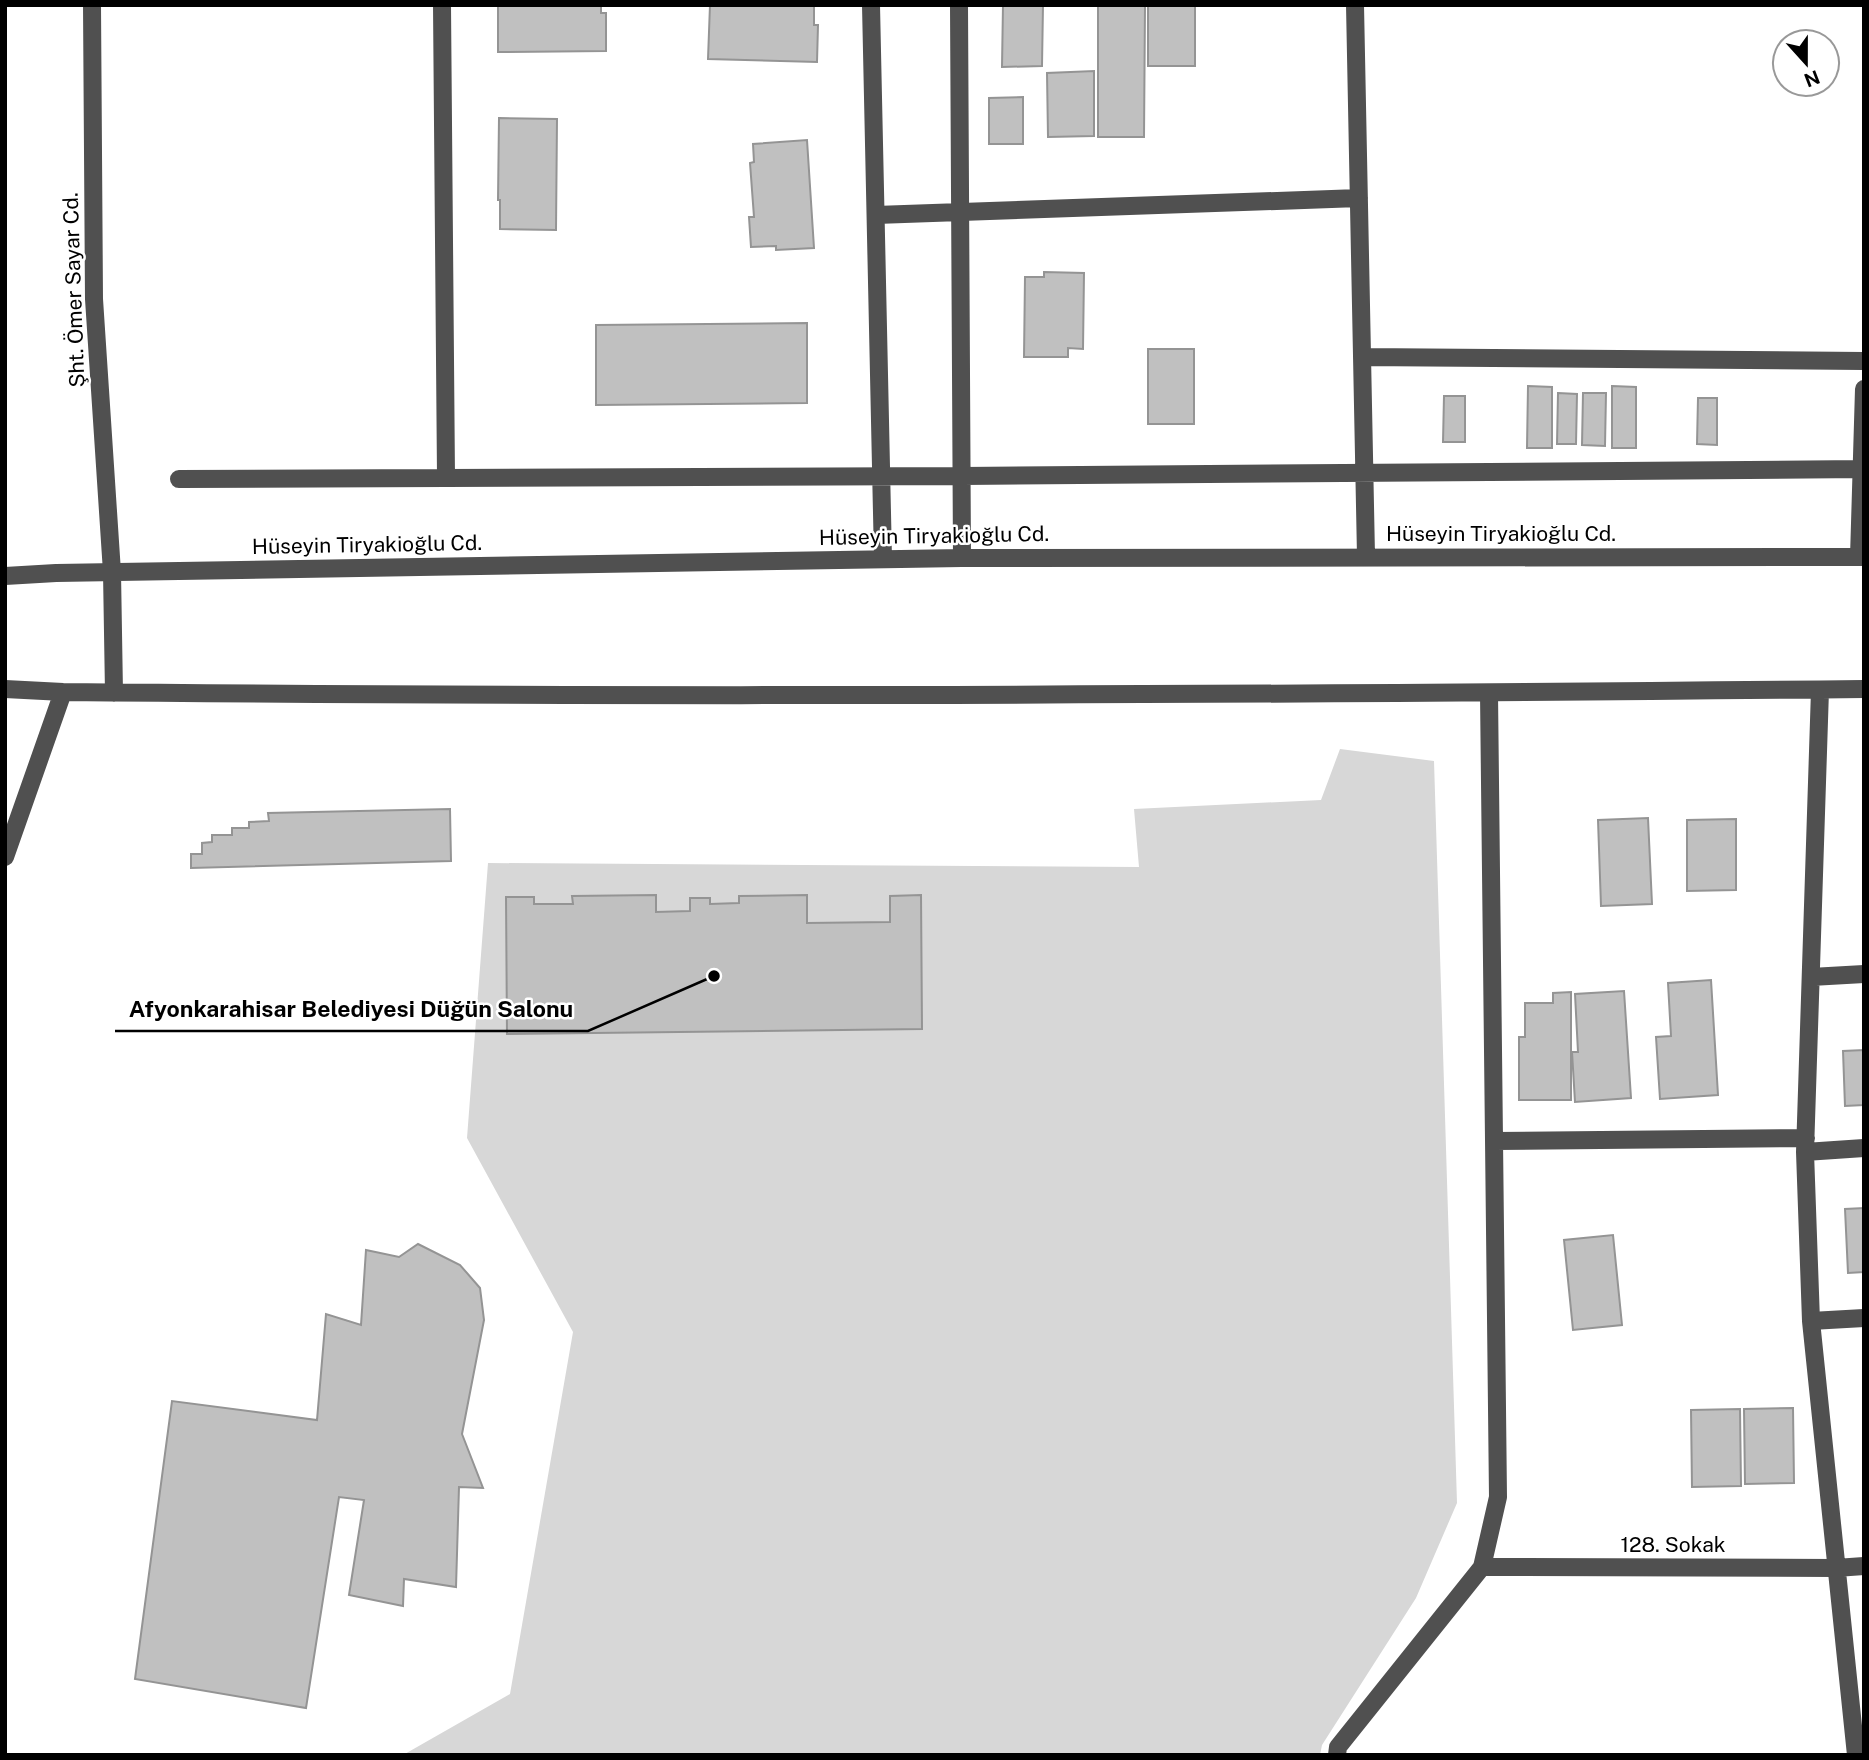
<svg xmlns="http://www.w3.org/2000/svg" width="1869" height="1760" viewBox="0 0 1869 1760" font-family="'Public Sans',sans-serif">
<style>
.green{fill:#d7d7d7}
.building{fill:#c0c0c0;stroke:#949494;stroke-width:2}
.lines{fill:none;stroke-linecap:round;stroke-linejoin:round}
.minor{stroke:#505050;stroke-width:18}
.labels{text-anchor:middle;stroke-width:5;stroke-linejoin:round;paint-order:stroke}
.street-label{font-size:21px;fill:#000;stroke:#fff}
.leader{fill:none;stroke:#000;stroke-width:2.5}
.callout-dot{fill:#000;stroke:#fff;stroke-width:2.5}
.callout-label{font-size:23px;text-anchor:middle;font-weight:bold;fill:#000;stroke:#fff;stroke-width:5;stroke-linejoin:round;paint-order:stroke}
</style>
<rect width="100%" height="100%" fill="#fff"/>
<path class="green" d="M1340,749l94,12 23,742 -41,95 -94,147 -2,10h-917l107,-61 63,-362 -106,-194 21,-275 651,4 -5,-58 187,-9z"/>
<path class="building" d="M498,5h103v8h5v38l-108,1z
M710,5h104v20h4l-1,37 -109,-3z
M1003,5h40l-1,61 -40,1z
M1098,5h47l-1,132h-46z
M1148,5h47v61h-47z
M1094,71v65l-46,1 -1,-64z
M1023,97v47h-34v-46z
M499,118l58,1 -1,111 -56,-1v-29h-2z
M807,140l7,108 -38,2v-4l-25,1 -2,-30h5l-4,-54 4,-1 -1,-18z
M1044,272l40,1 -1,76 -15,-1v9h-44l1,-80h19z
M807,323v80l-211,2v-80z
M1148,349h46v75h-46z
M1528,386l24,1v61h-25z
M1612,386l24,1v61h-24z
M1558,393l19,1 -1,50h-19z
M1583,393h23l-1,53 -23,-1z
M1444,396h21v46h-22z
M1698,398h19v47l-20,-1z
M450,809l1,52 -260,7v-14h11v-11l10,-1v-7h20v-7h17v-6l20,-1 -1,-8z
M1648,818l4,86 -51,2 -3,-86z
M1736,819v71l-49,1v-71z
M656,895v17l34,-1v-13h20v6l29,-1v-7l68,-1v28l83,-1v-26l31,-1 1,134 -415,5 -1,-137h28v7h39l-1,-8z
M1711,980l7,115 -58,4 -4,-62 15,-1 -3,-53z
M1624,991l7,107 -56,4 -3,-50h6l-3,-58z
M1571,992v108h-52v-63h6v-34h28v-10z
M1864,1050v55l-19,1 -2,-55z
M1864,1208v64l-16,1 -3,-64z
M1613,1235l9,90 -49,5 -9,-90z
M418,1244l42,21 20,23 4,32 -22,114 21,54 -24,-1 -3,100 -52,-8 -1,27 -54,-11 15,-95 -25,-3 -33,211 -171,-29 37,-278 145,19 9,-106 35,11 5,-75 33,7z
M1793,1408l1,75 -49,1 -1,-75z
M1740,1409l1,77 -49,1 -1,-77z"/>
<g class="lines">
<path class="minor" d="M92,5l2,294 18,273 2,121
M442,5l4,472
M871,5l12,554
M959,5l3,553
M1355,5l11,551
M876,215l483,-17
M1362,357l502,4
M179,479l784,-3 901,-7
M1859,557l5,-168
M5,576l51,-3 906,-15 902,-1
M5,689l58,3c600,6 1201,3 1801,-3
M1820,690l-15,462 6,169 45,434
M5,857l58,-165
M1811,977l53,-3
M1495,1141l311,-3
M1805,1152l59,-4
M1811,1321l53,-3
M1482,1567l354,1 28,-2
M1337,1755l1,-8 144,-180 16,-70 -9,-804"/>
</g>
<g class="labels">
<g class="street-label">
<text transform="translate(74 290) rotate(-92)" y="7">Şht. Ömer Sayar Cd.</text>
<text x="1501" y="541">Hüseyin Tiryakioğlu Cd.</text>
<text transform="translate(934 536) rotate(-1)" y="7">Hüseyin Tiryakioğlu Cd.</text>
<text transform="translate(367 545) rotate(-1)" y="7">Hüseyin Tiryakioğlu Cd.</text>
<text x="1673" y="1552">128. Sokak</text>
</g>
</g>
<path class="leader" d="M714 976L588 1031H115"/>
<circle class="callout-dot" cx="714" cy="976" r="7"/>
<g class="callout-label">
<text x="351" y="1017">Afyonkarahisar Belediyesi Düğün Salonu</text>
</g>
<rect width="1869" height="1760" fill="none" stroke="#000000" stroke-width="14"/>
<g transform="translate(1806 63) rotate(159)"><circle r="33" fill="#ffffff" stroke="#999999" stroke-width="2"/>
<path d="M0-5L12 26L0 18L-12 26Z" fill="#000000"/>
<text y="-10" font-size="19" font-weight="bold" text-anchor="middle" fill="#000000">N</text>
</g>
</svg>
